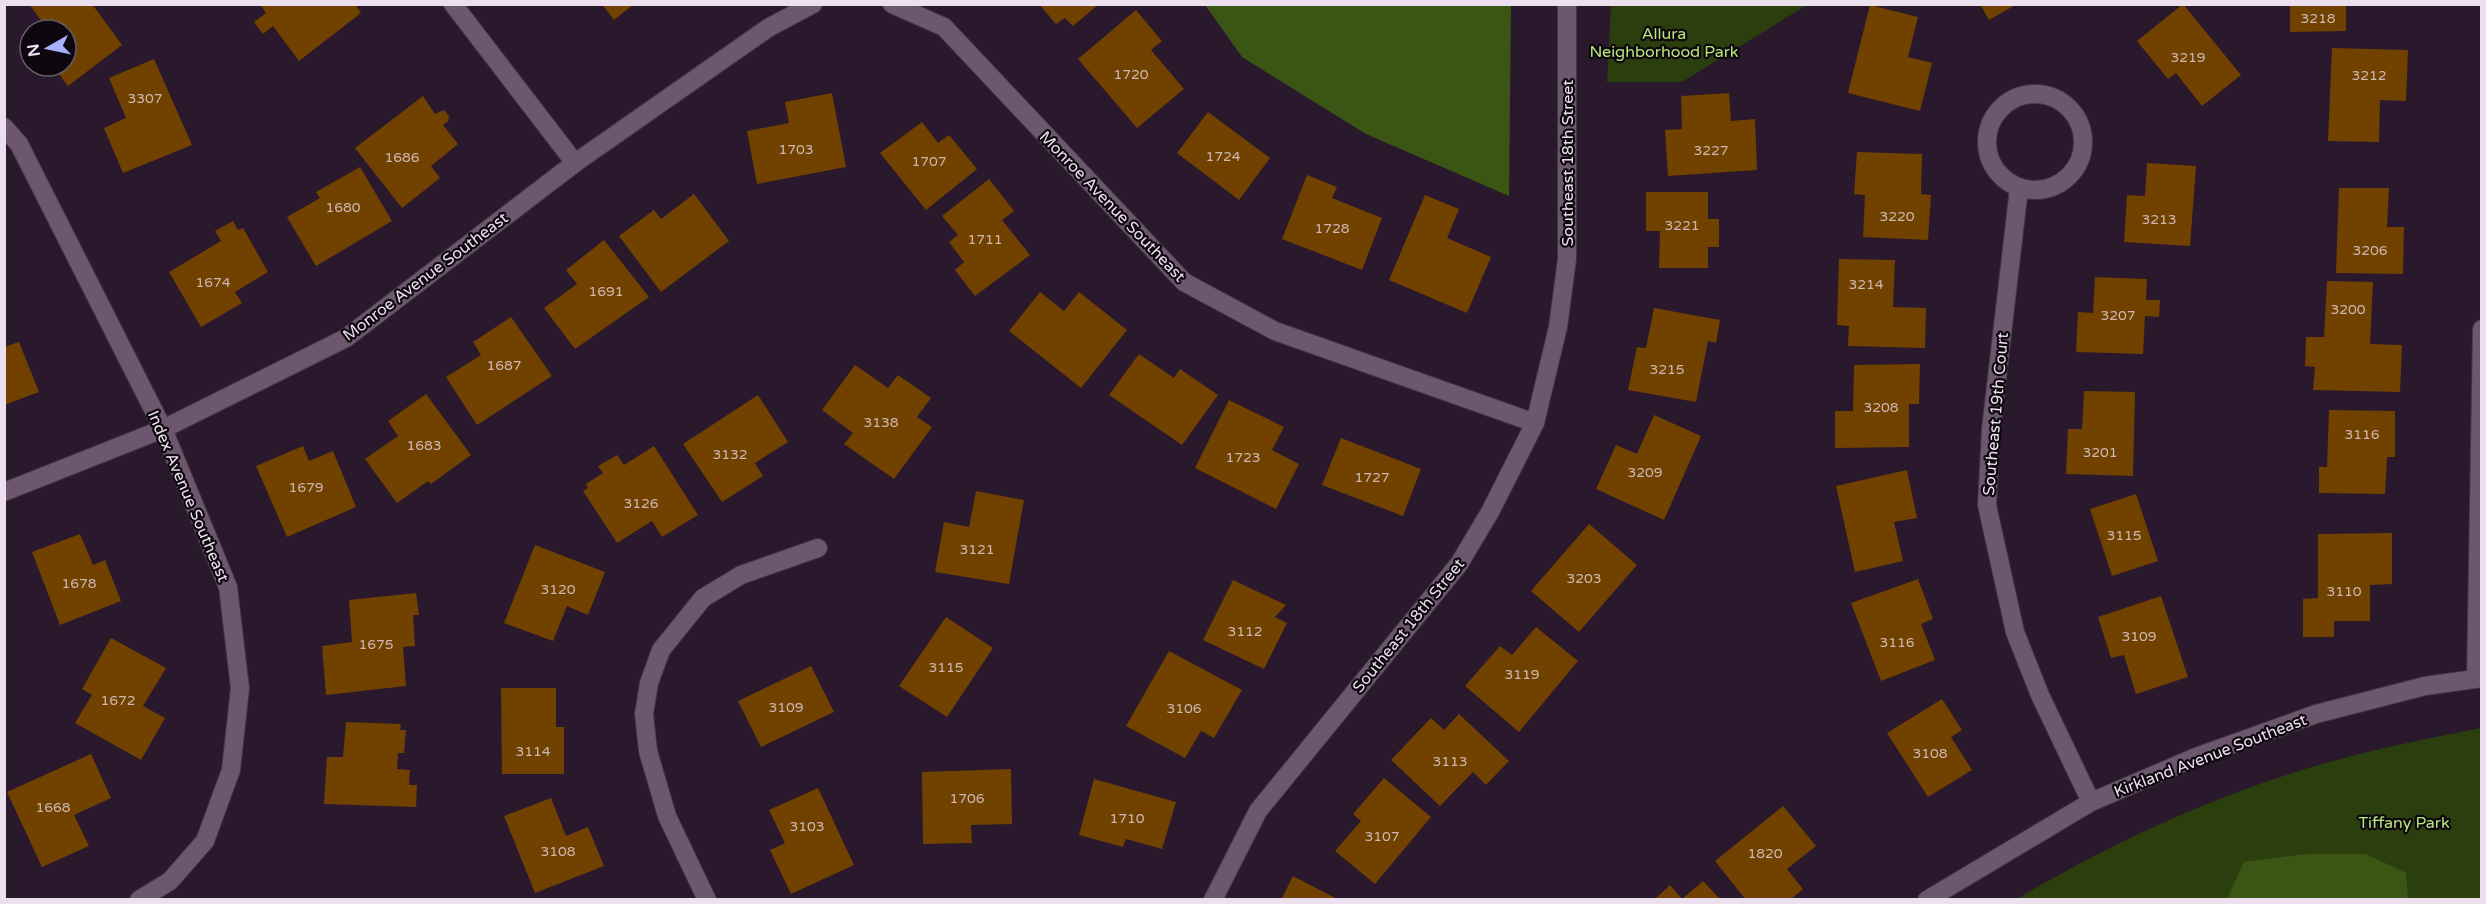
<svg xmlns="http://www.w3.org/2000/svg" width="2486" height="904" viewBox="0 0 2486 904" font-family="'Varela Round',sans-serif">
<style>
.green{fill:#2a3f0d}
.forest{fill:#3b5515}
.building{fill:#714100}
.lines{fill:none;stroke-linecap:round;stroke-linejoin:round}
.minor-casing{stroke:#423445;stroke-width:20}
.minor{stroke:#6c576f;stroke-width:18}
.labels{text-anchor:middle;stroke-width:4.5;stroke-linejoin:round;paint-order:stroke}
.number-label{font-size:14px;fill:#cdb8b2}
.park-label{font-size:16px;fill:#b5e77a;stroke:#0e070f}
.street-label{font-size:16px;fill:#ece0ee;stroke:#0e070f}
</style>
<rect width="100%" height="100%" fill="#2a182d"/>
<path class="green" d="M1611,5v-1l196,1 -125,77h-75z
M2481,728v171l-466,1c103,-61 212,-111 329,-142 45,-12 91,-21 137,-30z"/>
<path class="forest" d="M1205,5h306l-2,191 -143,-62 -124,-77z
M2306,854h60l40,19 2,26h-181l17,-37z"/>
<path class="building" d="M29,4h63l30,41 -54,41 -15,-20h13v-36h-18z
M260,4h95l6,9 -62,48 -26,-35 -10,8 -9,-12 12,-9z
M602,4h32l-20,16z
M1039,4h60l-26,22 -8,-8 -9,6z
M1980,4h37l-28,16z
M2183,4l58,71 -39,31 -26,-33 -8,6 -31,-38z
M2290,4h56v27l-56,1z
M1870,5l48,12 -10,40 24,6 -12,48 -72,-18z
M1136,10l26,31 -11,9 33,39 -47,39 -59,-69z
M2332,48l76,2 -2,51 -26,-1 -1,42 -51,-1z
M154,59l38,86 -69,28 -19,-45 22,-10 -17,-40z
M832,93l14,74 -89,17 -10,-53 42,-8 -4,-21z
M1729,93l2,28 24,-2 2,51 -89,6 -3,-46 17,-1 -1,-33z
M423,96l12,18 9,-4 5,6 -1,5 -5,4 15,19 -27,22 9,12 -38,30 -47,-60z
M1208,112l62,46 -31,42 -62,-47z
M922,122l16,21 11,-8 28,34 -51,41 -46,-57z
M1857,152l65,2 -1,40 10,1 -3,45 -65,-3 2,-42 -11,-1z
M2147,163l49,3 -6,80 -66,-4 3,-47 18,1z
M360,167l32,54 -76,45 -29,-49 33,-19 -4,-6z
M1307,175l30,12 -5,11 50,20 -20,52 -80,-31z
M989,179l25,32 -12,9 28,35 -55,41 -20,-26 9,-8 -15,-20 9,-7 -16,-19z
M2339,188h50l-2,39h17l-1,47 -67,-1z
M1646,192h62v27h11v28h-11v21h-49l1,-37h-14z
M694,194l35,47 -68,51 -42,-56 35,-26 7,9z
M1425,195l34,14 -12,29 44,19 -24,56 -78,-33z
M233,221l5,9 5,-2 25,44 -33,20 7,11 -41,24 -32,-55 52,-31 -6,-10z
M604,240l45,57 -74,52 -31,-41 33,-24 -11,-14z
M1839,259l56,1 -2,47 33,1 -1,40 -77,-2 1,-20 -12,-1z
M2095,277l52,2 -1,21h14l-1,17 -14,-1 -2,38 -67,-2 2,-40 15,1z
M2327,281l46,1 -3,62 32,1 -2,47 -87,-2 2,-23 -10,-1 1,-29h18z
M1040,292l24,19 15,-19 48,38 -46,58 -72,-57z
M1654,308l66,12 -4,23 -8,-2 -12,61 -68,-12 9,-43 9,1z
M511,317l41,59 -75,49 -31,-48 35,-22 -8,-13z
M19,342l20,50 -35,13v-58z
M1139,354l35,24 6,-9 38,26 -36,50 -73,-50z
M1920,364l-1,40h-10v43l-74,1v-37h18l1,-46z
M855,365l33,23 10,-13 33,23 -14,19 15,10 -38,52 -50,-35 9,-11 -31,-23z
M2084,391l51,1 -2,84 -67,-2 2,-45h14z
M426,394l45,61 -40,29 -3,-3 -31,22 -32,-44 33,-23 -10,-15z
M758,395l30,47 -33,21 8,13 -41,26 -39,-58z
M1229,400l55,27 -12,23 27,14 -23,45 -81,-41z
M2329,410l66,1v46h-8l-2,37 -66,-1v-26h8z
M1654,415l47,21 -37,84 -68,-31 20,-44 21,9z
M1341,438l80,31 -18,47 -81,-31z
M303,446l6,15 24,-10 23,56 -69,30 -31,-71z
M654,446l44,69 -36,22 -10,-16 -35,22 -34,-52 5,-3 -2,-4 17,-11 -5,-7 19,-11 7,10z
M1907,470l10,48 -23,4 9,39 -48,11 -19,-86z
M976,491l48,9 -15,84 -74,-12 9,-50 25,5z
M2136,494l22,67 -46,15 -22,-67z
M1589,524l48,41 -58,67 -48,-41z
M2392,533v51l-22,1v36h-36v16h-31v-38l15,-1v-64z
M80,534l13,31 12,-5 16,41 -61,24 -28,-73z
M535,545l70,27 -17,43 -21,-9 -14,35 -49,-18z
M1918,579l15,40 -12,5 14,36 -54,21 -30,-78z
M1233,580l53,25 -11,12 12,6 -23,46 -61,-29z
M416,593l3,22h-6l2,31 -12,1 3,39 -80,9 -4,-49 30,-4 -3,-42z
M2161,596l27,81 -52,17 -12,-39 -13,3 -13,-41z
M946,617l47,31 -46,69 -48,-31z
M1536,627l42,34 -59,71 -54,-46 35,-40 12,9z
M111,638l55,30 -23,38 22,12 -24,42 -66,-37 17,-28 -10,-6z
M1169,651l73,39 -28,48 -13,-7 -16,27 -59,-32z
M811,666l23,46 -73,35 -23,-46z
M501,688h55v39h8v47h-62z
M1942,699l20,31 -11,7 21,33 -44,27 -41,-64z
M1459,714l50,47 -23,24 -13,-13 -33,34 -49,-46 40,-42 13,12z
M346,722l55,2 -1,6h6l-2,23h-6l-1,16 13,1 -1,15h8l-1,22 -92,-3 3,-47h16z
M91,754l20,44 -37,17 15,31 -47,21 -35,-75z
M1011,769l1,55 -41,1 1,18 -49,1 -1,-72z
M1384,778l47,39 -56,67 -40,-33 26,-30 -8,-7z
M1094,779l82,23 -14,47 -36,-10 -3,8 -44,-12z
M818,788l36,77 -63,29 -21,-44 15,-7 -16,-33z
M551,798l15,38 22,-9 16,39 -69,27 -31,-77z
M1783,806l33,40 -29,23 16,20 -13,11h-44l-31,-39z
M1293,876l46,24h-58z
M1703,881l18,19h-67l16,-15 12,14z"/>
<g class="lines">
<g class="minor-casing">
<path id="minor" d="M453,4l122,159
M892,4l52,23 240,255 91,49 260,92
M1987 142a48 48 0 1 1 96 0a48 48 0 1 1-96 0Z
M4,127l15,17 144,285 65,158 12,101 -9,82 -26,71 -35,40 -31,19
M2019,188l-28,241 -4,76 28,127 25,63 51,107
M4,492l159,-63 183,-91 229,-175 193,-135 45,-24
M2476,679l6,-350
M707,900l-40,-84 -19,-65 -4,-37 5,-31 12,-33 42,-52 38,-23 77,-27
M1213,900l45,-89 201,-247 31,-52 45,-89 23,-96 9,-68v-255
M1927,900l164,-98 105,-45 120,-43 109,-28 57,-8"/>
</g>
<use href="#minor" class="minor"/>
</g>
<g class="labels">
<g class="number-label">
<text x="2318" y="23">3218</text>
<text x="2188" y="62">3219</text>
<text x="1131" y="79">1720</text>
<text x="2369" y="80">3212</text>
<text x="145" y="103">3307</text>
<text x="796" y="154">1703</text>
<text x="1711" y="155">3227</text>
<text x="1223" y="161">1724</text>
<text x="402" y="162">1686</text>
<text x="929" y="166">1707</text>
<text x="343" y="212">1680</text>
<text x="1897" y="221">3220</text>
<text x="2159" y="224">3213</text>
<text x="1682" y="230">3221</text>
<text x="1332" y="233">1728</text>
<text x="985" y="244">1711</text>
<text x="2370" y="255">3206</text>
<text x="213" y="287">1674</text>
<text x="1866" y="289">3214</text>
<text x="606" y="296">1691</text>
<text x="2348" y="314">3200</text>
<text x="2118" y="320">3207</text>
<text x="504" y="370">1687</text>
<text x="1667" y="374">3215</text>
<text x="1881" y="412">3208</text>
<text x="881" y="427">3138</text>
<text x="2362" y="439">3116</text>
<text x="424" y="450">1683</text>
<text x="2100" y="457">3201</text>
<text x="730" y="459">3132</text>
<text x="1243" y="462">1723</text>
<text x="1645" y="477">3209</text>
<text x="1372" y="482">1727</text>
<text x="306" y="492">1679</text>
<text x="641" y="508">3126</text>
<text x="2124" y="540">3115</text>
<text x="977" y="554">3121</text>
<text x="1584" y="583">3203</text>
<text x="79" y="588">1678</text>
<text x="558" y="594">3120</text>
<text x="2344" y="596">3110</text>
<text x="1245" y="636">3112</text>
<text x="2139" y="641">3109</text>
<text x="1897" y="647">3116</text>
<text x="376" y="649">1675</text>
<text x="946" y="672">3115</text>
<text x="1522" y="679">3119</text>
<text x="118" y="705">1672</text>
<text x="786" y="712">3109</text>
<text x="1184" y="713">3106</text>
<text x="533" y="756">3114</text>
<text x="1930" y="758">3108</text>
<text x="1450" y="766">3113</text>
<text x="967" y="803">1706</text>
<text x="53" y="812">1668</text>
<text x="1127" y="823">1710</text>
<text x="807" y="831">3103</text>
<text x="1382" y="841">3107</text>
<text x="558" y="856">3108</text>
<text x="1765" y="858">1820</text>
</g>
<g class="park-label">
<text x="1664" y="39">Allura<tspan x="1664" dy="18">Neighborhood Park</tspan></text>
<text x="2404" y="828">Tiffany Park</text>
</g>
<g class="street-label">
<text transform="translate(1567 163) rotate(-90)" y="6">Southeast 18th Street</text>
<text transform="translate(1113 206) rotate(46)" y="6">Monroe Avenue Southeast</text>
<text transform="translate(425 276) rotate(-37)" y="6">Monroe Avenue Southeast</text>
<text transform="translate(1995 414) rotate(-85)" y="6">Southeast 19th Court</text>
<text transform="translate(189 496) rotate(67)" y="6">Index Avenue Southeast</text>
<text transform="translate(1408 625) rotate(-51)" y="6">Southeast 18th Street</text>
<text transform="translate(2210 755) rotate(-21)" y="6">Kirkland Avenue Southeast</text>
</g>
</g>
<rect width="2486" height="904" fill="none" stroke="#ece0ee" stroke-width="12"/>
<g transform="translate(48 48) rotate(261)"><circle r="28" fill="#0e070f" stroke="#675e68" stroke-width="1.5"/>
<path d="M0-4.5L10 22L0 15L-10 22Z" fill="#a4b2fc"/>
<text y="-9" font-size="16" font-weight="bold" text-anchor="middle" fill="#ece0ee">N</text>
</g>
</svg>
